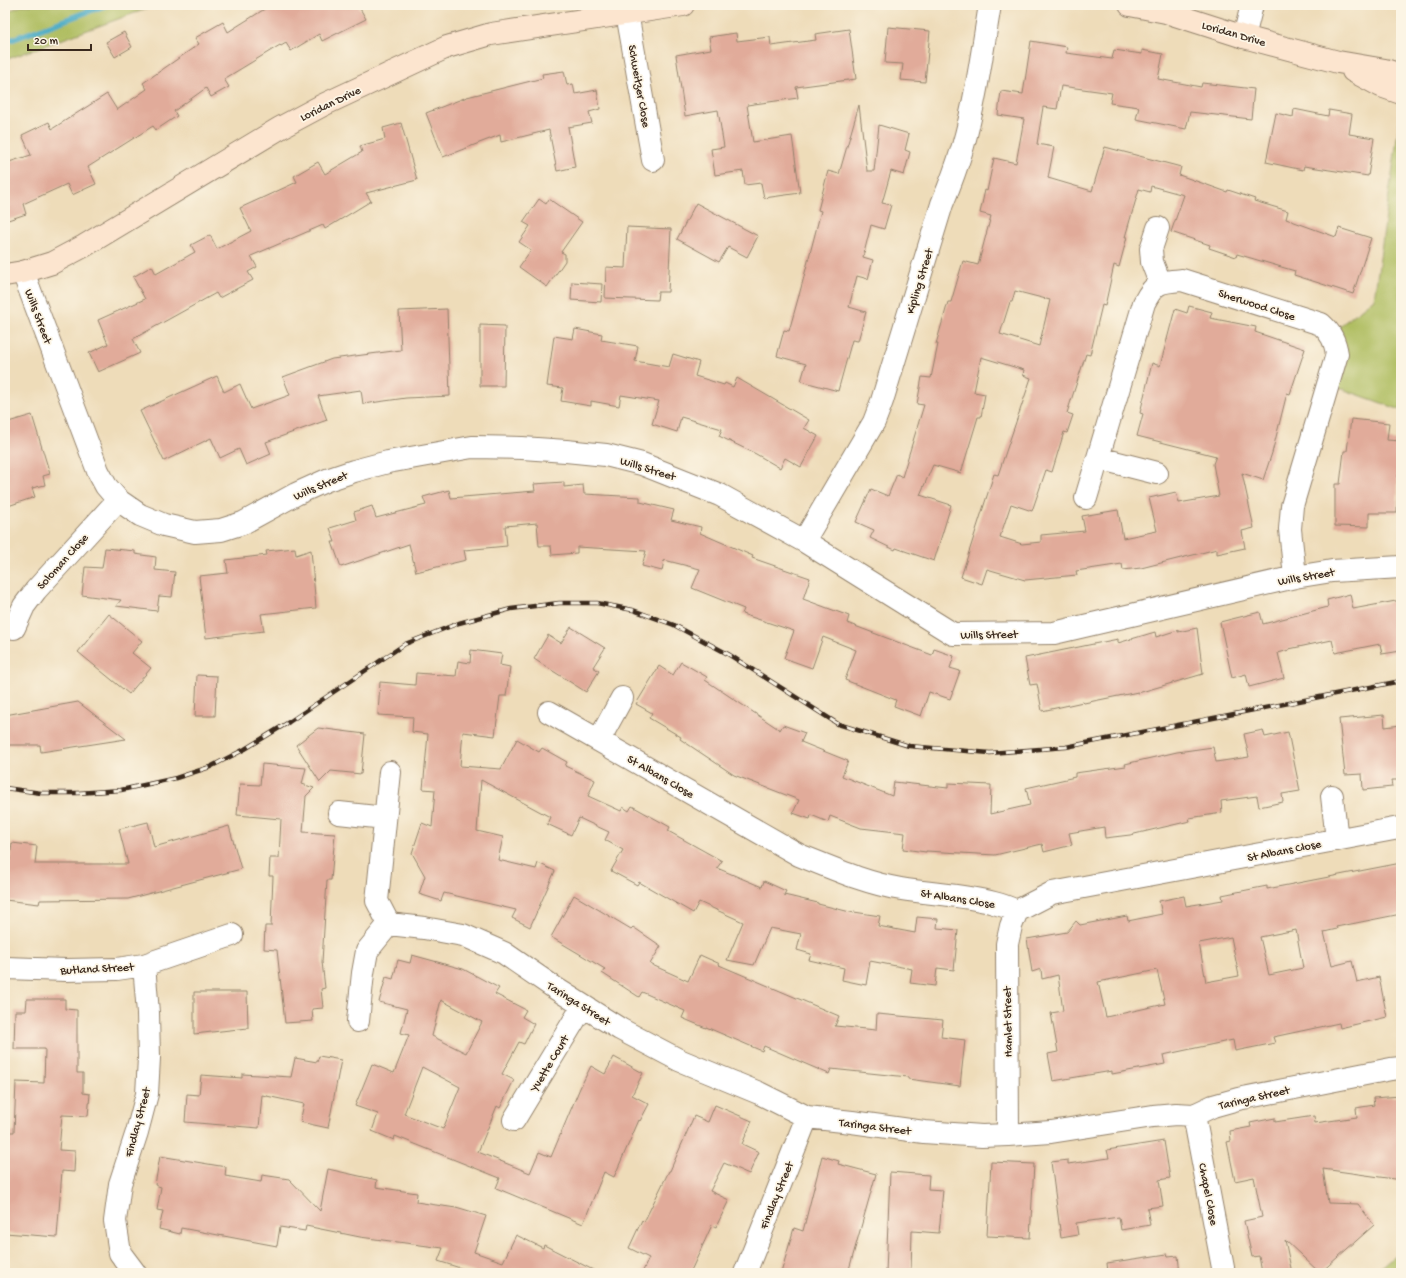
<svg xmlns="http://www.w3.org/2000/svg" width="1406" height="1278" viewBox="0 0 1406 1278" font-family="'Gochi Hand',sans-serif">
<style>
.green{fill:#afbd60;stroke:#75743f}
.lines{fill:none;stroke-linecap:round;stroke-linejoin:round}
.stream{stroke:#45a9c5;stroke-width:6}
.building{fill:#e1ab9a;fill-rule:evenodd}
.street-casing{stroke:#94836c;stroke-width:24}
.secondary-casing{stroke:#94836c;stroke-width:24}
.street{stroke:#fff;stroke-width:22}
.secondary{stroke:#fce5cf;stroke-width:22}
.rail-casing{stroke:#3b2a1e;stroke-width:4.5}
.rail{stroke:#fcf5e5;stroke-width:3;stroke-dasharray:9;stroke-linecap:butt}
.labels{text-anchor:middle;stroke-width:3.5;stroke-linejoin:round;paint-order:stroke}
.street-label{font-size:12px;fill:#3b2a1e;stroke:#fcf5e5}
</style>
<rect width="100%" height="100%" fill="#fcf5e5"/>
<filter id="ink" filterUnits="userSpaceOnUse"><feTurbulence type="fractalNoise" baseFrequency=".025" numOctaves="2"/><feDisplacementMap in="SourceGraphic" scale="8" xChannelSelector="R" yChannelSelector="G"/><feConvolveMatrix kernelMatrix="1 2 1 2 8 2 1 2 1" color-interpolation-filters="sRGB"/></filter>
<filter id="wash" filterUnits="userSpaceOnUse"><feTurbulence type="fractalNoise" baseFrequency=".012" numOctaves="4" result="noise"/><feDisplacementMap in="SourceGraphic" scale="16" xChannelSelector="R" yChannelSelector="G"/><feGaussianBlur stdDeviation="0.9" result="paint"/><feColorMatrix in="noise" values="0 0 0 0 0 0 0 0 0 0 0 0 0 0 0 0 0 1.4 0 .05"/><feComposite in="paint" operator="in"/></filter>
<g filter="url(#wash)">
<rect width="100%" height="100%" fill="#eedcb9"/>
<path class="green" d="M24,5h133l-152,55v-48z
M1401,111v299l-73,-26 3,-51 43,-34z
M1401,1250v23h-28z"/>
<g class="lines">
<path class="stream" d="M5,42l101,-37"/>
</g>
<g id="blocks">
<path class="building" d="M271,5h87l8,14 -44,22 -3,-7 -28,17 -5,-8 -5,3 -1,-1 -56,34 5,8 -18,10 -5,-9 -32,23 3,5 -21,14 -3,-4 -65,41 8,17 -24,11 -5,-11 -44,20 3,10 -21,7v-60h3l1,1 22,-7 -9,-20 27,-13 3,7 55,-35 10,16 30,-21 -4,-6 56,-39 -4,-6 28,-16 5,10z
M888,27l42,4 -5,51 -24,-2 2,-16 -18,-1z
M849,29l7,50 -60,8 2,11 -51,7 6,37 39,-6 8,57 -36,5 -3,-15 -16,2 -2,-14 -28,4 -4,-26 13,-2 -6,-37 -33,6 -9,-61 35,-6 -2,-12 27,-4 1,8 33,-4 1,9 45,-6 -1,-6z
M124,32l8,15 -17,10 -9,-15z
M1031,41l36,6 -1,6 46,6 2,-9 28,4v-4l21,4 -5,25 43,8 1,-4 52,6 -3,30 -61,-7 -4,17 -50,-10 3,-12 -29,-4 2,-10 -51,-7 -4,23 -14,-2 -6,37 17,3 -6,31 44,13 13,-44 76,20 -2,8 48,17 1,-2 27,9 -1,2 34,10 -2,8 50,18 3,-9 32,10 -18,56 -59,-19 1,-4 -58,-17 -1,3 -27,-9 1,-3 -39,-13 13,-37 -33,-9 -1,6 -11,-3 -14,48h2l-8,30 -5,-2 -9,41 -3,-1 -12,50 -4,-1 -19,59 6,2 -6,18 -3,-1 -12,40 -6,-2 -14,41 -21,-7 -11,33 22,7 19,-2v-7l44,-4 -3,-15 36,-6 5,28 34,-7 -8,-33 27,-6 3,11 40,-7 -6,-32 3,-8 -79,-20 6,-22 -3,-1 12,-50 8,3 15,-57 12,4 2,-7 23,6 -2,6 46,9 -1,5 50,17 -15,45 -3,-1 -15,60 -9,27 -21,-7 12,55 -12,3 3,17 -28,6v-5l-76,19 -18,2 -1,-6 -46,7 1,4 -52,5 -38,-11 -5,15 -21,-7 33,-103 4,1 33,-97 -8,-3 1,-5 -43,-13 -7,35 11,2 -4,23h-3l-17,56 -28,-8 -13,30 31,10 -17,56 -38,-13 -1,2 -25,-12 4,-8 -18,-8 15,-33 17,7 9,-22 5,3 22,-72 -7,-1 5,-27 9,1 7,-34h-2l12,-42h3l12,-41 15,4 13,-49 -11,-3 5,-23 2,1 7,-33 22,5 8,-44 -26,-4 3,-24 22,3zM1015,291l35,9 -11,46 -39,-12 10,-32h2z
M564,71l3,14 6,-1 2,10 22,-4 3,19 -11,3 3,11 -24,4 7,40 -18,4 -8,-41 -48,12 -1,-7 -57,22 -17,-44 41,-16 76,-19 -1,-4z
M859,105l8,66h7l5,-46 30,9 -4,16 5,2 -6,23 -13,-4 -9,32 9,2 -7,24 -13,-4 -8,32 10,3 -5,19 -11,-3 -8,31 17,5 -8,29 -6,-1 -14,51 -37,-10 5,-17 -29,-8 7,-26 5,1 12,-43 20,-77 -3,-1 10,-39 11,3z
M1294,109l34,7 1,-6 23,4 -3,20 25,4 -6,38 -64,-10 -1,4 -37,-8 10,-49 17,4z
M401,123l16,57 -51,13 5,8 -46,28 -2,-4 -72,31 6,11 -9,5 5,8 -34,18 -3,-5 -83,46 7,14 -42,19 -9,-19 19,-9 -10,-24 47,-21 -12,-22 19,-11 4,8 39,-22 -4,-7 19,-10 7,14 34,-18 -11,-23 57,-26 -3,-6 24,-14 7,12 37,-22 -2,-6 25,-7 -2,-11z
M539,199l7,5 3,-5 33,23 -21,30 4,2v7l-18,26 -28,-20 12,-17 -12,-8 11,-16 -7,-4z
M696,203l62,33 -11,21 -19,-10 -9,15 -42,-23z
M627,227l44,2 -3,63h-10l-1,8 -52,-2 1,-31 19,1z
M572,282l30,2 -1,18 -30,-2z
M447,309l3,87 -44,2 -43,6 -2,-14 -43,6 9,24 -61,22 5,12 -25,11 -7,-16 -19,9 -9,-20 -47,23 -24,-50 77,-35 7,16 16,-8 11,25 39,-14 -7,-18 49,-18 69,-9 -2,-39z
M480,325l25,1 -1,60h-24z
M575,329l27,5 -1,6 37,6 -3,15 34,6 4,-13 26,8 -4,14 29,9 1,-2 8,4 4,-9 72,42 -5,8 14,8 -17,31 -16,-9 -5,10 -24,-14 -37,-18 3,-7 -41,-12 -4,15 -25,-8 7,-23 -38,-6 -2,11 -28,-5v5l-30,-5 2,-13 -16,-2 7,-50 19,3z
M32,415l18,59 -7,2 2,9 -13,3 3,9 -30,10v-84z
M1351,419l38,4 -2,17 14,1v35l-3,-1 -1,38h-28v14l-34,-1v-42h5l4,-33h3z
M564,482v5l19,-2 1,9 56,3v5l34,8 -3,10 30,7 -1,6 53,23 -1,2 58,20 -7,21 46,17 -2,7 85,32 2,-6 20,7 -4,12 10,3 -10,28 -21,-7 -8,24 -27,-10 2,-6 -51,-20 11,-30 -33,-13 -11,31 -28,-10 10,-27 -52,-17 2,-5 -52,-21 8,-19 -36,-9 -2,11 -20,-5 4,-15 -69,-4v6l-25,2 -1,-9h-12l-2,-23 -32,3 2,20 -43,4 2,10 -50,12 -7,-28 -68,23 -9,-25h3l-5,-14 26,-8 -2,-8 18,-6 4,12 50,-13 -3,-8 26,-7 2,8 84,-7 -1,-7z
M105,548l30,3v3l21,3 -1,13 20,2 -3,25 -13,-1 -2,15 -41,-5 5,-6 -39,-5 3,-28 17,1z
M295,548l1,7 15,-5 5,58 -55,6 3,17 -58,7 -7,-62 29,-3 -2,-13 41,-5 -1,-4z
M1350,594l3,15 48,-9v51l-19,3 -2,-10 -45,9 -3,-13 -43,9v1l-11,3 6,25 -35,9 -3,-13 -14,4 -12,-56 40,-10 3,12 65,-17 -1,-7z
M109,614l33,27 -10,12 19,15 -22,26 -51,-42z
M571,627l34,21 -12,19 6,4 -13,21 -52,-33 14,-24 13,8z
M1197,628l6,46 -65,19v-1l-54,11 -1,-1 -41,9 -5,-27 -7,1 -5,-27 93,-19v4l37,-11 1,5 22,-7v2z
M471,650l31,4 -2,11 10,2 -4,29h-6l-5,40 -32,-4 -3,34 41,3 16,-30 22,13 3,-4 25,14 -2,4 30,14 -7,16 33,15 2,-4 6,4 3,-5 38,21 -2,4 54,30 -5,7 45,19 2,-6 22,10 -2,4 34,8v1l36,9v-1l26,4 -2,10 37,7 2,-16 21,2 -1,9 21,2 -4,40 -17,-2 -2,18 -25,-3 2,-14 -42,-8 -4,24 -24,-5 2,-12 -35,-8 2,-6 -14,-4 4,-16 -31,-6 -16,37 -27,-5 16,-38 -44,-20 -6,11 -54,-31 -2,3 -26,-14 12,-21 -18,-10 4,-8 -30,-14 -8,17 -24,-11 3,-7 -69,-37 -4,51 26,6 -5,23 38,9 2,-6 17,8 -25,56 -18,-9 4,-8 -72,-17 -3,8 -22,-7 6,-18 -13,-23 10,-30 10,4 3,-37 -12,-1 5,-55 -16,-2 1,-15 -35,-2 2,-33 35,3 1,-12 40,3 2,-15 12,2z
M681,662l26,15 -2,3 75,50 3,-5 22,8 -4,9 47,19 -6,15 50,20 2,-14 54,6v-5l43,2 -1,29 40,-9 -4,-17 49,-11v-4l51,-7 -1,-2 52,-12 36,-5 3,15 33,-5 -5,-23 19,-4 2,7 23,-5 12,59 -18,3 1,8 -24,5 -2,-11 -36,5 1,12 -33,5 1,3 -60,14 -25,3 -1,-11 -35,6 3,12 -28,7 -2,-8 -47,11 -69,-4v1l-23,-3 2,-16 -44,-5 -31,-12 -2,6 -17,-7 -1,4 -17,-6 6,-13 -65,-25 -54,-36 1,-2 -32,-19 3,-5 -16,-9 23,-38 14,9z
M197,675l20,1 -2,40h-20z
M78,702l48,37 -85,13 -1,-7h-35v-30z
M1384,715l1,12 16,-2v55h-10l1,7 -29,3 -1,-16 -17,1 -6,-56z
M318,728l47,6 -4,40 -30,-3 -11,11 -24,-37z
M262,764l44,4 -4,16 12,4 -8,8 -3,36 32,2 -4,46h-4l-5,82 3,26 -4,1 2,19 -11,1 1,12 -28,2 -8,-73 -13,-1 1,-23h6l2,-50h-4l1,-18h9l2,-39 -44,-4 3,-31 20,1z
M148,822l6,25 75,-21 12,43 -113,30 -88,1 -1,4 -34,-4v-35h4l3,-22 25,3 -2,18h93l-9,-35z
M1401,863v27l-3,1 3,16v7l-65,13 1,2 -13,3 8,34 20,-5 5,21 22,-5 8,40 -47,11 -1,-5 -66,14 2,6 -40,8 -2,-11 -70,15 2,9 -53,10v-3l-59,10 -5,-27 10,-2 -7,-39 12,-2 -5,-36 -16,4 -1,-10 -9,3 -5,-33 40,-7 9,-11 4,4 47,-9 1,5 34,-7 -3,-13 25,-5 2,10 37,-6 -1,-5 45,-9v3zM1296,930l7,38 -34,7 -9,-38zM1231,937l8,39 -33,6 -7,-39zM1157,970l8,34 -59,13 -8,-35z
M574,895l57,34 2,-2 28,19 -11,18 38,17 12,-26 20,9 -1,1 120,51 -4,10 41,4 1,-16 66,6 -2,17 24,3 -5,46 -52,-7v-2l-77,-8 -2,5 -65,-28 -2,5 -56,-24v1l-24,-10 3,-7 -43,-19 -3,5 -37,-24 3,-4 -54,-32z
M412,955l51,14 36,19 -4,6 31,16 -4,7 12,7 -10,20 -5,-2 -17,32 12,6 -14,28 -3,-2 -19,46 52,21 9,-21 12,5 29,-69 11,-22 14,8 9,-17 29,16 -11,22 17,9 -9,17 -1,-1 -25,57 -10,-5 -21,52 -87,-36 4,-10 -105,-42 -1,4 -22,-9 6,-17 -23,-8 17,-42 22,9 15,-38 -8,-2 6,-24 -28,-7 7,-25 7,2 5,-19 12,3zM441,1000l41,22 -16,31 -34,-17zM422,1067l38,20 -17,42 -39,-15z
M194,992h53l1,36 -54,6z
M27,999h38v10l12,1v63h6v20l7,1 -2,22 -26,-1 -3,35 16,1 -1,21 -12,-1 -5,66 -52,-4v-92h1l1,-9h7l2,-50 28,1 1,-34h-31l1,-38h11z
M319,1056l22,4 -13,68 -28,-6 4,-18 -42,-9 -3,33 -74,-6 2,-28 12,1 2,-20 41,3v-4l49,3 4,-19 22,4z
M1401,1096v84l-78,-11 5,34 30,1 16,21 -54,48 -35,-33 7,33h-30l-3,-17 -7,1 -8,-36 18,-4 -8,-40 -19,4 -8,-39 4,-1 -1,-10 21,-4 -1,-4 25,-5v4l39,-6 1,7 42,-6 -1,-9 18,-3 -1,-7z
M715,1105l37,16 -10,23 17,8 -10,22 -25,-11 -14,28 19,9 -13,27 -4,-2 -22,48h-48l7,-15 -20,-10 13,-28 2,2 25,-51h1l24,-55 14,6z
M1164,1141l6,37 -11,2 4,26 -16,2 3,17 -29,5 -2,-13 -43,6 2,12 -17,3 -10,-76 17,-2v4l41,-6 -2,-8z
M160,1156l66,11 -1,9 36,6 1,-7 27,4 31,32 8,-42 49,11 -1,7 41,6 -1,9 40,6v-1l30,9 -12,36 29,10 13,-27 27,13 1,-3 55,28h-123l-38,-12 5,-13 -83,-11 -54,-11 -1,5 -25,-4 -3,19 -96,-18 -1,6 -21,-5 4,-18 -6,-1 4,-23 -6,-2z
M822,1156l17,5 -1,3 38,10 -28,99h-67l13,-45 9,3z
M991,1162l43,2 -4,74 -43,-2z
M890,1172l39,3 -1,14 15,1 -4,43 -27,-2 -1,42h-25z
M1167,1254l1,3 10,-1 2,17h-72l-1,-10z"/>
</g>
</g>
<g filter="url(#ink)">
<use href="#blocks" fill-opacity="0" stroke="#94836c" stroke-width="1"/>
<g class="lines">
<g class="street-casing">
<path id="street" d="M627,13l26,147
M1244,37l8,-32
M1158,228l-7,21 1,13 8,21
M23,272l75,199 8,15 12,14 22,15 24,10 31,7 26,-2 22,-7 53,-29 31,-14 27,-9 34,-9 84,-15 50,1 44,3 40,4 36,9 78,31 84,46 149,93 101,-1 241,-56 37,-6 69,-4
M1098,458l59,15
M1086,498l58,-195c11,-21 15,-21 38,-23l139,44c10,9 14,17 16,30l-45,152 -2,23 5,48
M804,541l70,-119 8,-21 60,-197c8,-19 15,-38 21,-58 13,-46 19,-94 27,-141
M14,628l10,-22 12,-16 82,-90
M549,712l250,143c33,13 66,28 102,34 31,5 63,6 93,14 8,2 16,5 23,8l35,-18 347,-65
M599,740l23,-42
M390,772l-13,129 12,23 35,4 39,7 41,18 51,35 65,41 59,31 80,33 48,24 45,5 72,10 58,4 26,-1 43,-3 102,-16 23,-2 18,1 19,-9 25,-7 153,-30 10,-1
M1332,796l5,44
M339,813l46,5
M5,968l61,2 51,-1 27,-4 88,-30
M358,1021l5,-48 4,-22 22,-27
M1194,1115l30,158
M514,1120l69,-114
M1008,1135l-1,-191 4,-18 6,-15
M135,1273l-15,-20 -5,-32 5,-37 17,-52 10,-38 2,-36 -1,-45 -4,-48
M745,1273l62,-156"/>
</g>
<g class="secondary-casing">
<path id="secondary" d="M1130,5l36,7 78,25 94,25 47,8 16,5
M1353,71l28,15 20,7
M5,275l18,-3 29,-9 32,-17 196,-118 43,-23 124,-58 44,-13 192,-29"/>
</g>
<use href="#street" class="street"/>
<use href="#secondary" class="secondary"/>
<g class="rail-casing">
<path id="rail" d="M5,788l36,5h37l43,-3 55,-12 34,-11 35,-18 44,-27 116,-78 54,-21 52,-14 48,-6h38l36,7 41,15 54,29 110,70 71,22 81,7 76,-6 335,-66"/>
</g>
<use href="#rail" class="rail"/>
</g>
</g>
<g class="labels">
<g class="street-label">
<text transform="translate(1234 33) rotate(16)" y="4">Loridan Drive</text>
<text transform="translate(640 86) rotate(80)" y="4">Schweitzer Close</text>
<text transform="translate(330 103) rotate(-26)" y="4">Loridan Drive</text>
<text transform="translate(919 281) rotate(-73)" y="4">Kipling Street</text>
<text transform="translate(1257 304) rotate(18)" y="4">Sherwood Close</text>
<text transform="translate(39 316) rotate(69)" y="4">Wills Street</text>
<text transform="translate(648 468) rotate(17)" y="4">Wills Street</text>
<text transform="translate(320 485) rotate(-23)" y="4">Wills Street</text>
<text transform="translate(62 561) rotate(-48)" y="4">Soloman Close</text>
<text transform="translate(1306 576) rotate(-10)" y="4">Wills Street</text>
<text transform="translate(989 634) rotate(-1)" y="4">Wills Street</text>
<text transform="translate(661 776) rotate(30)" y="4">St Albans Close</text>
<text transform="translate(1284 850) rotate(-11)" y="4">St Albans Close</text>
<text transform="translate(958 898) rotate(9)" y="4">St Albans Close</text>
<text transform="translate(97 968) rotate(-3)" y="4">Butland Street</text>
<text transform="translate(579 1003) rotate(32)" y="4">Taringa Street</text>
<text transform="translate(1007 1022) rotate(-91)" y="4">Hamlet Street</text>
<text transform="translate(549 1063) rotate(-59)" y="4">Yvette Court</text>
<text transform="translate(1254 1097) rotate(-13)" y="4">Taringa Street</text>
<text transform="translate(137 1122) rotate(-75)" y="4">Findlay Street</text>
<text transform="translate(875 1126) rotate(7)" y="4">Taringa Street</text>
<text transform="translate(1209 1194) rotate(79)" y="4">Chapel Close</text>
<text transform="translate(776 1195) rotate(-68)" y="4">Findlay Street</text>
</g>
</g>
<rect width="1406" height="1278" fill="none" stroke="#fcf5e5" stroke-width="20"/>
<path d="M28 44v6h63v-6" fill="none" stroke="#3b2a1e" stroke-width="2"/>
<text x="34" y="44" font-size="12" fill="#3b2a1e" stroke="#fcf5e5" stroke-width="3" paint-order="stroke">20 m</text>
</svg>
